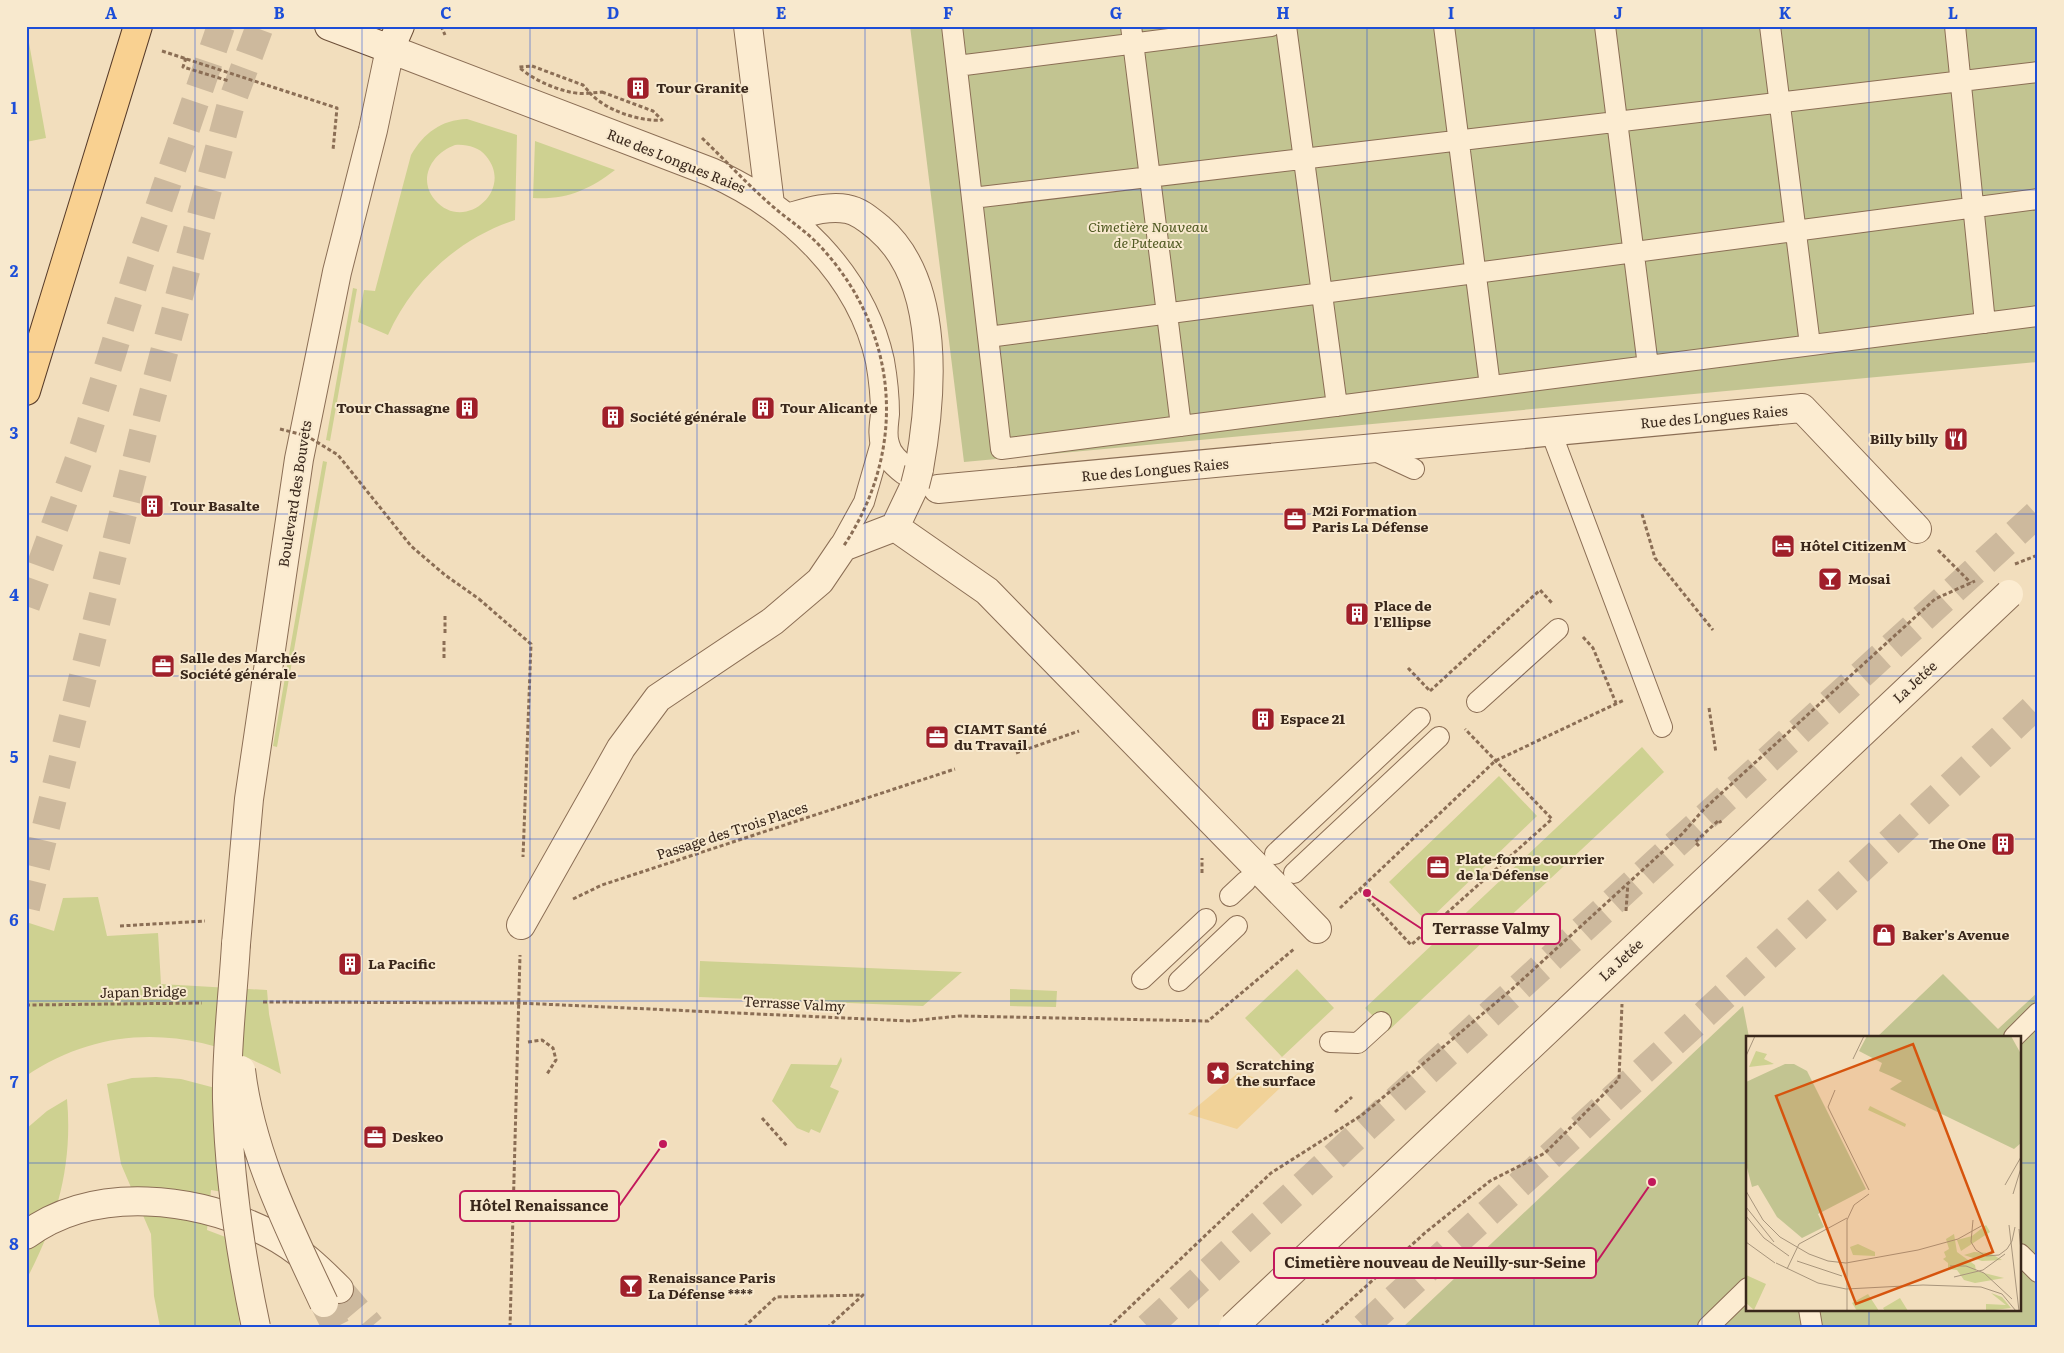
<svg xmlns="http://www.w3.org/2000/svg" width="2064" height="1353" viewBox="0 0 2064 1353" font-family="Literata,serif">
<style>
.green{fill:#ced191;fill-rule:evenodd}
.sand{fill:#f1d298}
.cemetery{fill:#c2c491}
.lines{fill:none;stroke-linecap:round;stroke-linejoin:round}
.street-tunnel{stroke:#cdb99d;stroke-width:28;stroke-dasharray:28 14;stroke-linecap:butt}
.primary-tunnel{stroke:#cdb99d;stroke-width:28;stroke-dasharray:28 14;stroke-linecap:butt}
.highway-tunnel{stroke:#cdb99d;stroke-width:28;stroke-dasharray:28 14;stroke-linecap:butt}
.lane-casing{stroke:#8b6e55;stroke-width:22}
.street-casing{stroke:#8b6e55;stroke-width:30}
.secondary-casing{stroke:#6d4f38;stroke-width:30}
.primary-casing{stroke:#583c2a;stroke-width:30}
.path{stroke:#8b6e55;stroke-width:3;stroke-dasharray:4 2.5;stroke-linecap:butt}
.lane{stroke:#fcecd1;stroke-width:20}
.street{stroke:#fcecd1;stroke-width:28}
.secondary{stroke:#fcecd1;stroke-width:28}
.primary{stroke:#f9d191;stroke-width:28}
.street-bridge-casing{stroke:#8b6e55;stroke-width:30;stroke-linecap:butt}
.path-bridge{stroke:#8b6e55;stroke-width:3;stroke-dasharray:4 2.5;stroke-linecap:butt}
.street-bridge{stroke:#fcecd1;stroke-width:28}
.grid{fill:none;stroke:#1d4ed8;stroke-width:1;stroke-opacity:0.55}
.labels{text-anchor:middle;stroke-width:4;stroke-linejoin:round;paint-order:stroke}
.poi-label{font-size:14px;font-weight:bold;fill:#39271b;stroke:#f8e9ce;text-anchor:start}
.street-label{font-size:14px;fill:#39271b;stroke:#f8e9ce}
.park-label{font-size:14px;font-style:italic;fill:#4e5820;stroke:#f8e9ce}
.inset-road{fill:none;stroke:#a8957c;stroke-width:1}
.view{fill:#d6540e;fill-opacity:0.15;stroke:#d6540e;stroke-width:2.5}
.inset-edge{fill:none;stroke:#39271b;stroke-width:2.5}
.leader{fill:none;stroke:#c2185b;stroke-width:2}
.callout-dot{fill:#c2185b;stroke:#f8e9ce;stroke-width:2}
.callout{fill:#f8e9ce;stroke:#c2185b;stroke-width:2}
.callout-label{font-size:15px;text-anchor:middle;font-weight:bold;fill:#39271b}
.neatline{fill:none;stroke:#1d4ed8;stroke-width:2}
.grid-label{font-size:16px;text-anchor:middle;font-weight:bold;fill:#1d4ed8}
</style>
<rect width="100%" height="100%" fill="#f2debd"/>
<path class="green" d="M26,26l20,112 -20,4z
M467,119l50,16 -2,85c-56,18 -103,61 -127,115l-30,-13 6,-32 11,1 36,-136c13,-22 30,-35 56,-36zM455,145c11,-1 24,2 31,11 29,34 -22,78 -51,44 -18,-21 -3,-47 20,-55z
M535,141l80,29c-26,20 -49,30 -82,28z
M353,288l4,1 -27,152 -4,-1z
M323,461l4,1 -50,285 -4,-1z
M1642,747l22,25 -276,259 -23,-23z
M1499,776l38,40 -110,106 -38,-40z
M98,897l9,39 51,-3 3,51 106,6 2,24 12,60c-84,-46 -173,-53 -255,2v-154l28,9 9,-33z
M700,961l262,11 -39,34 -224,-9z
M1297,969l37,39 -52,49 -37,-39z
M1010,989l47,2 -1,16 -46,-1z
M841,1057l1,4 -12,26 9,4 -19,42 -9,-4 -2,4 -12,-5 -25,-27 19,-37 46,1z
M156,1077l25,2 38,10 4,103 -12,-2 -4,40 21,8 12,89h-80l-6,-31 -3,-62 -30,-70 -14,-80 25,-6z
M67,1099c6,65 -10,124 -41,181v-151l21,-18z"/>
<path class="sand" d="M1238,1073l45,12 -46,44 -49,-15z"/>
<path class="cemetery" d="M910,26h1128v336l-1074,100z
M1943,974l55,55 40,-37v335h-635l340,-321 6,31 -1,272h272v-272h-143z"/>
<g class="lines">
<path class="street-tunnel" d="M26,606l58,-161 56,-182 81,-237
M339,1289l32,38
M324,1303l12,24"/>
<path class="primary-tunnel" d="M26,908l122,-496 83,-308 29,-78"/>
<path class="highway-tunnel" d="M1148,1327l890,-814
M1364,1327l365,-335 309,-288"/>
<g class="lane-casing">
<path id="lane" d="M952,26l49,423 1037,-133
M1131,26l50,400
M1286,26l51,380
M1444,26l46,360
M1605,26l43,340
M1770,26l40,319
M1955,26l30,297
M957,66l314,-40
M972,198l1066,-126
M988,337l1050,-138
M1551,432l111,295
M1371,449l43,20
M838,549l26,-47 19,-66
M1477,702l81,-73
M1275,854l145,-136
M1294,873l145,-136
M1230,896l16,-15
M1142,979l64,-60
M1179,981l58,-55
M2014,1037l24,-24
M1330,1042l28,1 23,-21
M2020,1254l18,18
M1809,1309l3,18
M1708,1327l40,-39"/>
</g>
<g class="street-casing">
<path id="street" d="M748,26l22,178
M787,218c18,-5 40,-13 60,-9 12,2 22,11 32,19 63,54 53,169 40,241
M938,489l864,-81 115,121
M895,527l20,-42
M521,925l100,-177 37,-50 115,-77 47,-40 23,-34 52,-20 92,64 330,338
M236,944l13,-145 50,-340 38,-187 36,-142 17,-81 321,123c79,35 150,102 169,189 3,17 5,36 5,53 -1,10 -3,21 0,30 2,11 13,21 21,27
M26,1235c70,-51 171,-38 244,-1 27,14 48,34 69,55"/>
</g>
<g class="secondary-casing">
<path id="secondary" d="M329,26l61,23 10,-23"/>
</g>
<g class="primary-casing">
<path id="primary" d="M26,391l112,-365"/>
</g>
<path class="path" d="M441,26l4,9
M162,51l175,57 -4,42
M186,58l-3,9 46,14
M532,66l51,19 7,8c-19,4 -57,-12 -71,-26z
M602,92l51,19 9,9c-22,2 -57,-10 -72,-27z
M1642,514l13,44 58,72
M1938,550l33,33
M2015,564l23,-9
M479,599l52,45 -8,213
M445,633v-18
M1583,637l10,11 23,55
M444,658v-17
M1408,668l22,23
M1430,691l110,-101 12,13
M1709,708l7,45
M1016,753l63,-22
M1699,846l-4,-4 24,-22 2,3
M1202,873v-15
M1359,889l52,56 141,-126 -87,-90
M573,899l29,-14 353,-116
M1340,908l155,-147 129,-61
M1626,911l2,-29
M120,926l85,-5
M263,1002l256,1 391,18 49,-5 249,5 86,-72
M528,1042l14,-2 11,8 3,12 -9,14
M1335,1112l17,-15
M762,1118l25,28
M510,1327l10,-372
M744,1327l32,-30 87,-2 -35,32
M1109,1327l162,-154 91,-58 149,-125 171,-156 22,-25 231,-210 40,-18
M1321,1327l105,-95 64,-51 55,-28 74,-74 3,-75"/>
<use href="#lane" class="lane"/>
<use href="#street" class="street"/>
<use href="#secondary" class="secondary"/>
<use href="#primary" class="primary"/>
<g class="street-bridge-casing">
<path id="street-bridge" d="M915,485l4,-16
M236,944c-3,52 -10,105 -9,156 2,77 13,152 29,227
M241,1070c10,84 48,158 83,233
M1233,1327l776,-733"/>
</g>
<path class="path-bridge" d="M702,138c23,22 45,46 69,67 16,14 34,25 49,41 80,86 88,204 23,301
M280,429l27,7 31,19 73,91 34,29 34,24
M26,1005l176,-2"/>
<use href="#street-bridge" class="street-bridge"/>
</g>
<path class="grid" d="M195,26v1301M362,26v1301M530,26v1301M697,26v1301M865,26v1301M1032,26v1301M1199,26v1301M1367,26v1301M1534,26v1301M1702,26v1301M1869,26v1011M26,190h2012M26,352h2012M26,514h2012M26,676h2012M26,839h2012M26,1001h2012M26,1163h1722M2020,1163h18M1869,1309v18"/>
<defs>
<g id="building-square" transform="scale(1.25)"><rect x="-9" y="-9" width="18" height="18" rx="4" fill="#a01f2a" stroke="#f8e9ce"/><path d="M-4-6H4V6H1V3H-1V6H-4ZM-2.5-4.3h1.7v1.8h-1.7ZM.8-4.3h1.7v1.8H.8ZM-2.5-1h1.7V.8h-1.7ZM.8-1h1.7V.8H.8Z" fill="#fff"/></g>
<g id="restaurant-square" transform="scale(1.25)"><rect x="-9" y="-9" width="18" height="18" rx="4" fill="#a01f2a" stroke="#f8e9ce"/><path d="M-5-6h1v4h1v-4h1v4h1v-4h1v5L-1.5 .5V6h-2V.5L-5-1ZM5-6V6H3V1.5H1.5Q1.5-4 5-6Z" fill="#fff"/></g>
<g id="office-square" transform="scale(1.25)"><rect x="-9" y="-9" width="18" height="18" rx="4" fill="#a01f2a" stroke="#f8e9ce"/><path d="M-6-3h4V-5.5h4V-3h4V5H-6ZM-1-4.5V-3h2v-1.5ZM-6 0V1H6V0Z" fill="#fff"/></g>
<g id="hotel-square" transform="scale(1.25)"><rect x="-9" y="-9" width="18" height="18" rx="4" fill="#a01f2a" stroke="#f8e9ce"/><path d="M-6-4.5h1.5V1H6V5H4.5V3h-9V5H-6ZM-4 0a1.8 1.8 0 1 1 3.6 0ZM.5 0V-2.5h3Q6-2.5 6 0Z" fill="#fff"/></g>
<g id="bar-square" transform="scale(1.25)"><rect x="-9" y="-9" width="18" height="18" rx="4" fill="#a01f2a" stroke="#f8e9ce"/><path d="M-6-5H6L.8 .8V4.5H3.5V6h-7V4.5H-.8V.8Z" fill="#fff"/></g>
<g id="shop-square" transform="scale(1.25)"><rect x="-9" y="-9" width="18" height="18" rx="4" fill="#a01f2a" stroke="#f8e9ce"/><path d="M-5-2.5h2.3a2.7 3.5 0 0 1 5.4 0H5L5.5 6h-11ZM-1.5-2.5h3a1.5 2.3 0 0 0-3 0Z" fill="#fff"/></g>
<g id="sight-square" transform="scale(1.25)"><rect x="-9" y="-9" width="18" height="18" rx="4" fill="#a01f2a" stroke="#f8e9ce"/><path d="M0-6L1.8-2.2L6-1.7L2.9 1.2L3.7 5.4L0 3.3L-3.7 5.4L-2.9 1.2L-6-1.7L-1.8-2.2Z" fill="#fff"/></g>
</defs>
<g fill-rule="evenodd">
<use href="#building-square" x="638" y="88"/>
<use href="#building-square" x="467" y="408"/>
<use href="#building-square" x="763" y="408"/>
<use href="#building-square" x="613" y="417"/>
<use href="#restaurant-square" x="1956" y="439"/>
<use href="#building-square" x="152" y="506"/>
<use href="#office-square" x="1295" y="519"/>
<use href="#hotel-square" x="1783" y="546"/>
<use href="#bar-square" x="1830" y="579"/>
<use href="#building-square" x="1357" y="614"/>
<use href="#office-square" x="163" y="666"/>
<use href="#building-square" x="1263" y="719"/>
<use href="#office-square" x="937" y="737"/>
<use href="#building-square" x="2003" y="844"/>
<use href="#office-square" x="1438" y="867"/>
<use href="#shop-square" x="1884" y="935"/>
<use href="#building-square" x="350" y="964"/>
<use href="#sight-square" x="1218" y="1073"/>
<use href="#office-square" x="375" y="1137"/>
<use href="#bar-square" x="631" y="1286"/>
</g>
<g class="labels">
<g class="poi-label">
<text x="656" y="93">Tour Granite</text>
<text x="450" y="413" text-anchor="end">Tour Chassagne</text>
<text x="780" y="413">Tour Alicante</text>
<text x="630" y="422">Société générale</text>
<text x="1938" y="444" text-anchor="end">Billy billy</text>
<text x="170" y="511">Tour Basalte</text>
<text x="1312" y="516">M2i Formation<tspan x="1312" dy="16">Paris La Défense</tspan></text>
<text x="1800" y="551">Hôtel CitizenM</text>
<text x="1848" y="584">Mosai</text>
<text x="1374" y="611">Place de<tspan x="1374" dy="16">l'Ellipse</tspan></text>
<text x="180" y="663">Salle des Marchés<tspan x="180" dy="16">Société générale</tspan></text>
<text x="1280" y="724">Espace 21</text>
<text x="954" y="734">CIAMT Santé<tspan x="954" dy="16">du Travail</tspan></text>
<text x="1986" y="849" text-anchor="end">The One</text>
<text x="1456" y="864">Plate-forme courrier<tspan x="1456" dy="16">de la Défense</tspan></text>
<text x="1902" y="940">Baker's Avenue</text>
<text x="368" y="969">La Pacific</text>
<text x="1236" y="1070">Scratching<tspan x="1236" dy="16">the surface</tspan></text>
<text x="392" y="1142">Deskeo</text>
<text x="648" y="1283">Renaissance Paris<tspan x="648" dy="16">La Défense ****</tspan></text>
</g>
<g class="street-label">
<text transform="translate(676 161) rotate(22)" y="5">Rue des Longues Raies</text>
<text transform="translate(1714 417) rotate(-5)" y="5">Rue des Longues Raies</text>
<text transform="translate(1155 470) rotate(-5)" y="5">Rue des Longues Raies</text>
<text transform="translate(295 494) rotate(-81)" y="5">Boulevard des Bouvets</text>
<text transform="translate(1915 682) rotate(-43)" y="5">La Jetée</text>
<text transform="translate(732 831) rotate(-18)" y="5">Passage des Trois Places</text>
<text transform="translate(1621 960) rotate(-43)" y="5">La Jetée</text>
<text transform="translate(143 992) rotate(-1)" y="5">Japan Bridge</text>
<text transform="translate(794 1004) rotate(3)" y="5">Terrasse Valmy</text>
</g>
<g class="park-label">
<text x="1148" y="232">Cimetière Nouveau<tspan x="1148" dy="16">de Puteaux</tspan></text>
</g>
</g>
<g transform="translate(1746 1036)">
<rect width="275" height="275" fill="#f2debd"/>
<path d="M10,15l11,3 -3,5 10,5 -25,3zM124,70l36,18 -1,3 -37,-17zM240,189l4,7 -29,19 -4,-11 15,-4zM208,198l3,18 18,13 1,6 28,7 -29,5 -11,-3 -7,-10 -9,-1v-6l-5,-4 3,-2 -2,-5 5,-3 -3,-10zM112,208l17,8v4l-22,-1 -3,-8zM228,216l16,1 12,7 -20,1 -18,-6zM0,239l20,9 -12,26 -8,-7zM245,257l11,4 9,11 -25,3v-7l20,1zM122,258l11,17h-22l-5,-8zM154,262l8,13h-23l-2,-3z" fill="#ced191"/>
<path d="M121,0h144l10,18v89l-7,6 -124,-60 12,-8 -23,-10 3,-8 -23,-12zM39,28h9l13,7 59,118 -48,25 6,13 -22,11 -25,-21 -19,-32 -6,2 -6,-23v-82z" fill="#c2c491"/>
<path class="inset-road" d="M0,20l9,-20M107,23l11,-23M89,54l-7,17 41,83M259,149l16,-28M0,155l17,29 17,17 29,17 19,7 18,2 72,-13 40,-11 25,-14M267,158l8,-26M0,171l28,35M0,180l18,22 25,18M227,184l-2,22 5,8 10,6 13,-1 8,-6 5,-8 3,-14M263,189l10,86M273,193l2,22M0,206l29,21M51,225l45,15M30,227l42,20 28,6M204,230h16l18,7 28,26M41,233l12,-25 48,-26M208,241l29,-7 22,-16M100,253l77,-4 58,2 21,7 14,17M101,275v-91l7,-15 15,-11"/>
<path class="view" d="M167,8l80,208 -137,52 -80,-208z"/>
<rect width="275" height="275" class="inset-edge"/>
</g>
<path class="leader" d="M1367 893L1422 929M663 1144L619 1206M1652 1182L1596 1263"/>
<g class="callout-dot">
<circle cx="1367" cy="893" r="5"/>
<circle cx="663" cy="1144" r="5"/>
<circle cx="1652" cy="1182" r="5"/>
</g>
<g class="callout">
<rect x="1422" y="914" width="138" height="30" rx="5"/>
<rect x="460" y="1191" width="159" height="30" rx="5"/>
<rect x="1274" y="1248" width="322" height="30" rx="5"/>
</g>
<g class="callout-label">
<text x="1491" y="934">Terrasse Valmy</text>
<text x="539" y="1211">Hôtel Renaissance</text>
<text x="1435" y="1268">Cimetière nouveau de Neuilly-sur-Seine</text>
</g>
<rect width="2064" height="1353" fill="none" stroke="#f8e9ce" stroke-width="55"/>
<rect x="28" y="28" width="2008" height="1298" class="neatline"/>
<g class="grid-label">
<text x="111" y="19">A</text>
<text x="279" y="19">B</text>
<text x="446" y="19">C</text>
<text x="613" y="19">D</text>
<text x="781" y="19">E</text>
<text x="948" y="19">F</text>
<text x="1116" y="19">G</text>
<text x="1283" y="19">H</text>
<text x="1451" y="19">I</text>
<text x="1618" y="19">J</text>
<text x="1785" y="19">K</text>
<text x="1953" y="19">L</text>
<text x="14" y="114">1</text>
<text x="14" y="277">2</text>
<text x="14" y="439">3</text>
<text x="14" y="601">4</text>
<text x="14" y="763">5</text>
<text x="14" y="926">6</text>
<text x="14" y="1088">7</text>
<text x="14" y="1250">8</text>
</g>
</svg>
